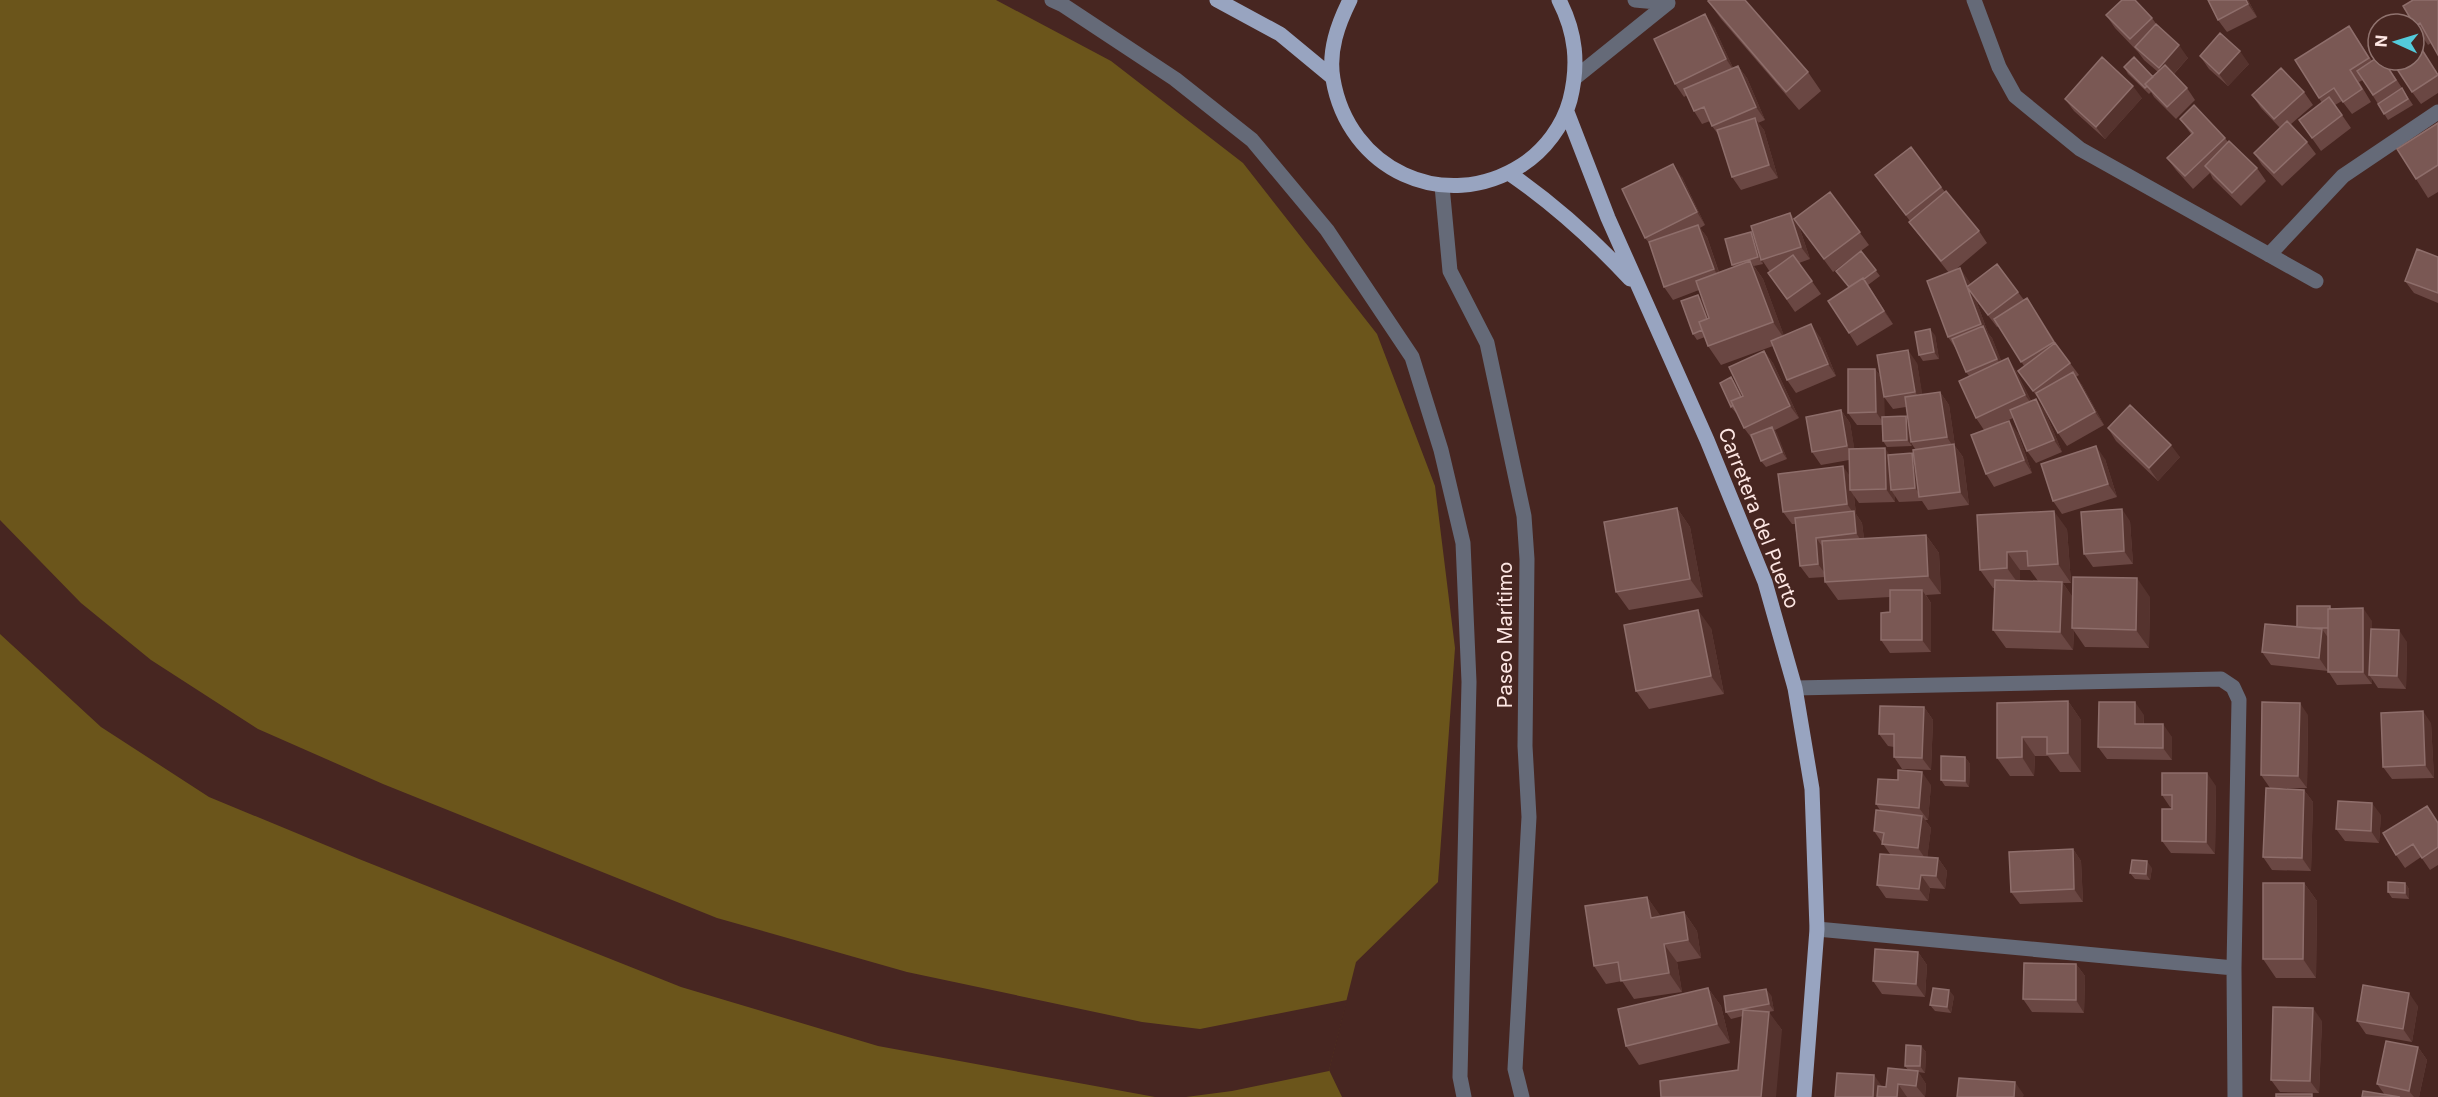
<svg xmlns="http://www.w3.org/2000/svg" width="2438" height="1097" viewBox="0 0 2438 1097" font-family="Inter,sans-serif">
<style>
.water{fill:#6b551b}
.pier{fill:#472621}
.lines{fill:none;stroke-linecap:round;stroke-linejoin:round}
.minor{stroke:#656a78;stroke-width:15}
.major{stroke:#98a4c0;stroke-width:15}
.wall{fill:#6a4743;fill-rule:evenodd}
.shaded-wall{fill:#55332e}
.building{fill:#7a5854;stroke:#8e6e6b;stroke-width:1.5}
.labels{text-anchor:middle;stroke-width:4.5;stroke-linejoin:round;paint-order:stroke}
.street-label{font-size:20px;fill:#fde6e3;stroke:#472621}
</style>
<rect width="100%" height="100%" fill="#472621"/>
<path class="water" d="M0,0h996l115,61 132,102 134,171 58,152 20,162 -17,234 -82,80 -27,108 13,27h-1342z"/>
<path class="pier" d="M0,520l81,83 70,57 107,69 125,55 334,134 190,54 235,50 58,7 147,-29 -18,71 -97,20 -46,6h-31l-277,-51 -197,-59 -322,-128 -150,-62 -108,-70 -101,-93z"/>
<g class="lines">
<path class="minor" d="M1052,0l11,5 112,74 77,61 75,90 85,127 29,93 22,93 6,139 -9,395 4,20
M1635,0l33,3
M1974,0l25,67 16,29 65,53 236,132
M1576,77l92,-74
M1442,186l8,85 37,72 37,173 3,43 -2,187 4,71 -14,252 7,28
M2269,255l74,-79 95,-64
M1795,688l426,-9 12,8 6,13 -5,268 1,129
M1817,929l417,39"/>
<path class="major" d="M1217,0l63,34 52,43
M1350,0c-12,24 -22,51 -17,79 15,90 111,136 189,86 23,-15 41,-39 48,-65 9,-36 6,-67 -11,-100
M1567,112l41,106 99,222 58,142 30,106 17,101 5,140 -13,168
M1509,173c46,32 83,65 121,106"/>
</g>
<path class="wall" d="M2208,0h40l9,17 -30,15 -9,-12z
M2413,0l18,43 -3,2 -13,-19z
M1708,1l100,71 13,19 -22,19 -78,-91z
M2106,15l46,3 5,7 31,33 -14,16 13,14 8,12 -19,19 -22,-22 -3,-5 -2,2 -21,-20 -4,-7 29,10 5,-5 -14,-12 -6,-8 -23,-24z
M1714,27l19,41 5,-2 9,12 18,42 -7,3 6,7 14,48 -37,12 -9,-13 -12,-40 -8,-11 -2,-5 -8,3 -8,-13 -7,-16 -3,2 -9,-13z
M2357,38l15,23 12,-1 29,45 -25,15 -25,-40 -4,2 12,20 -19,12 -10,-13 -7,4 16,23 -30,23 -22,-31 23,-17 -27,-43z
M2200,56l49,8 -21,22 -19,-17z
M2438,73v20l-17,11 -9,-12z
M2304,92l9,13 -22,19 16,18 9,12 -34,32 -20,-21 -8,-12 26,-25 -19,-20 -9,-13z
M2142,98l-37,41 -31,-28 -9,-12z
M2180,119l45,19 3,4 29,26 9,13 -25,25 -28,-27 -3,-6 -17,16 -17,-19 -9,-12 24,-24z
M2438,123v69l-10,6 -12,-19z
M1911,147l34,45 34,39 8,12 -33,28 15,10 1,4 48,7 6,8 3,-2 31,49 21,28 -3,2 6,8 22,40 -37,21 -9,-13 -17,-31 -23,-31 6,-5 -25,-40 -2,1 -21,-27 12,33 4,5 9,23 15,10 15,30 14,10 17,41 -26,11 -9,-12 -14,-33 -15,7 20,8 14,40 -38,14 -8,-13 -2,-44 -8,-12 -7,-42 -3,-4 -10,-23 -8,-12 1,-64 -31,-39 -9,-12 1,-1 -35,-46z
M1682,177l23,48 -5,3 7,9 12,35 15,-5 -2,-2 19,-33 3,4 36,-23 4,6 36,-27 39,53 -36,27 -34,-46 11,33 -11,4 22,31 -26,18 -27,-39 2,-1 -8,-12 1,4 -9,2 9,13 21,57 36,1 16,39 -40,17 -9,-13 -14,-34 -52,19 -13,-19 -3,-9 -8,3 -4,-6 5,-39 5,6 -4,-11 -26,10 -9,-13 -15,-44 -4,-5z
M1861,251l19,25 -12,9 25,39 -36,22 -8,-13 -1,-45z
M2438,257v46l-24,-10 -9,-12z
M1935,335l4,24 -16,2 -4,-6z
M1764,351l9,12 26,55 -24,12 12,29 -21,8 -5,-6 -8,-21 -9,-12 -7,-16 -1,1 -5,-6v-30l5,7 6,12h1z
M1917,363l5,32 18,-3 9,13 6,41 8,11 6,48 -41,5 -6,-9 -23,1 -4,-6v6l-36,1 -5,-7 2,18 6,9 2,16 62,-4 13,18 2,41 -15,1 5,8v49l-41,1 -9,-13 9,-28v-15l-52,3 -13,-18v-5l-16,1 -9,-12 -5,-42h-3l-9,-12 67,-36 -1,-16 -28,5 -9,-13 29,-42 9,13 4,25 36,7 24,1 2,-6 -5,-7 1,3 -25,1 -4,-6 -1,-16h-25l-9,-12 27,-44 6,8zM1884,397l9,12 13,-2 2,12 -2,-3 -22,1z
M2108,428l72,29 -22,24 -42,-40z
M2105,459l12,38 -55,17 -9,-13z
M1677,508l13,19 13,70 -74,13 -13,-18z
M1977,515l90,14 4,54h-8l10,15 77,-1 -1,51 -64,-1 -11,-16 -1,19 -67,-2 -13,-18 1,-42h-1l-13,-18zM2020,570h10l8,11h-18z
M2130,521l3,43 -40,3 -9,-13z
M2332,609l40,12v8l35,13 -1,47 -28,-1 -6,-9v5l-35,1 -9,-14 -57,-6 -9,-13 35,-25z
M1711,628l13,66 -75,15 -13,-18z
M2068,701l13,19v52h-21l-12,-16h-13l-1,20h-24l-13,-18v-55z
M1924,707l9,13 -2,50 -29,-1 -8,-12v-10l-6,-1 -9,-12z
M2144,715v9l28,13v23l-65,-1 -9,-12z
M2308,715l-1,73h-37l-9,-13z
M2431,723l3,55 -42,1 -9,-12z
M1965,757l5,7 -1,23 -24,-1 -4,-6z
M1931,785l-3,35h-3l6,8 -4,30h11l9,13 -2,18 -15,-1 -2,13 -42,-3 -9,-13 13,-31 -16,-23 6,-21 -4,-6z
M2216,786l-1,68 -44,-1 -9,-12 10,-33 -2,-1 -8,-12z
M2304,790l9,12 -2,69 -39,-1 -9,-13z
M2381,815l-2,28 -34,-2 -9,-12z
M2438,822v43l-8,5 -9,-13 -16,11 -9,-13z
M2073,849l8,12 2,41 -63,2 -9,-12z
M2152,868l-2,12 -15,-1 -5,-6z
M2304,883l13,18 -1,77h-40l-13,-19z
M2405,883l4,6v10l-17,-1 -4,-6z
M1647,897l13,19 24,-4 13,19 4,27 -24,4 5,30 -48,7 -12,-18 -16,3 -12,-18z
M1918,952l9,13 -2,32 -43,-3 -9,-13z
M2076,964l9,12 -1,37 -52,-1 -9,-13z
M1708,988l13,18 9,37 -91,22 -13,-19z
M1771,995l3,16 -6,1 14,18 -44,40 5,-54 -12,3 -5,-7z
M1954,996l-3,17 -16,-2 -5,-6z
M2418,1006l-6,36 -46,-8 -9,-13z
M2322,1021l-3,72 -39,-1 -9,-12z
M1921,1046l5,6 -1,21 -7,-1 8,12 -1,13h-90l47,-10h4l22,-17 -3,-4z
M2418,1047l9,13 -8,37h-57l23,-2 -8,-11z"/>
<path class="shaded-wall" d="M2246,0h2l9,17 -9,-13z
M1705,14l9,13 21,45 -9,-13z
M2179,45l9,13 -21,23 -8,-13z
M2240,51l9,13 -21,22 -9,-12z
M1738,66l9,12 18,42 -9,-13z
M2133,86l9,12 -37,41 -9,-12z
M1755,118l9,12 14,48 -9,-13z
M1673,164l9,13 23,48 -8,-13z
M1790,213l9,13 11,33 -9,-12z
M1698,225l9,12 15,45 -8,-13z
M1751,232l4,6 8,26 -5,-7z
M1750,261l13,18 23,62 -13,-19z
M1960,268l9,13 6,17 -8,-11 9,13 12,33 4,5 14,34 -9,-13 -12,-28 -4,-7z
M1863,278l9,13 21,33 -9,-13z
M1698,295l5,6 12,33 -5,-7z
M2027,298l9,13 27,43 -9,-12z
M1811,324l9,13 16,39 -8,-12z
M1930,329l5,6 4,24 -5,-7z
M1908,350l9,13 7,41 -9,-12z
M1764,351l9,12 26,55 -9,-12z
M2008,358l8,13 18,36 -9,-12z
M1875,369l9,12 1,44 -9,-13z
M2073,372l9,13 22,40 -9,-13z
M1731,377l5,7 11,23 -5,-6z
M1940,392l9,13 6,41 8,11 6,48 -9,-13 -6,-44 -7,-11z
M2036,399l9,12 17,41 -8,-12z
M1841,410l9,13 6,35 -9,-12z
M1906,416l5,7 1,23 -5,-6z
M2009,421l9,12 14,40 -8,-13z
M1772,427l5,6 10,26 -5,-7z
M2171,445l9,12 -22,24 -9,-13z
M2096,446l9,13 12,38 -9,-13z
M1885,448l9,13 -3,29 4,6v6l-9,-13z
M1912,453l9,12 1,32 -7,-9z
M1843,466l9,13 -2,11 4,6 2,18 6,9 3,23 -9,-13 -2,-19 -7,-10z
M1677,508l13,19 13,70 -13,-18z
M2122,509l8,12 3,43 -9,-13z
M2054,511l13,18 4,54 -13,-19z
M1926,535l13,18 2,41 -13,-18z
M1816,538l9,12 2,26 -9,-12z
M2007,552l13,18v16l-13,-18z
M2137,578l13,19 -1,51 -13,-18z
M2062,582l13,18 -3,28 2,3 -1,19 -13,-18z
M1922,590l9,13v49l-9,-12z
M2363,608l9,13v54h-3l3,4v5l-9,-12z
M1698,610l13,18 13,66 -13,-18z
M2322,629l9,13 -3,29 -9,-13z
M2399,630l8,12 -1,47 -9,-13z
M2068,701l13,19v52l-13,-19z
M2135,702l9,13 -1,22 -8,-13z
M2300,703l8,12 -1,73 -9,-12z
M1924,707l9,13 -2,50 -9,-12z
M2423,711l8,12 3,55 -9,-13z
M2163,724l9,13v23l-9,-12z
M2022,737l13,19 -1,20 -12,-19z
M1965,757l5,7 -1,23 -4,-6z
M1922,772l9,13 -3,35 -9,-12z
M2207,773l9,13 -1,68 -9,-12z
M2304,790l9,12 -2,69 -9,-13z
M2372,803l9,12 -2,28 -8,-12z
M1922,816l9,12 -4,33 -9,-13z
M2073,849l8,12 2,41 -9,-13z
M1938,858l9,13 -2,18 -9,-13z
M2147,861l5,7 -2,12 -4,-6z
M1921,875l9,13 -2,13 -9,-12z
M2304,883l13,18 -1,77 -13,-19z
M2405,883l4,6v10l-4,-6z
M1647,897l13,18 4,21 -13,-18z
M1684,912l13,19 4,27 -13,-18z
M1664,944l13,18 5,30 -13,-19z
M1918,952l9,13 -2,32 -9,-13z
M2076,964l9,12 -1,37 -8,-13z
M1708,988l13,18 9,37 -13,-19z
M1766,989l5,6 3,16 -5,-7z
M1949,990l5,6 -3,17 -4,-6z
M2409,993l9,13 -6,36 -9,-13z
M2313,1008l9,13 -3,72 -9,-12z
M1769,1012l13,18 -6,67h-15z
M1921,1046l5,6 -1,21 -5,-7z
M2418,1047l9,13 -8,37h-5l-5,-6z
M1918,1071l8,13 -1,13 -9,-11z
M1874,1075l9,13 -1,9h-9z
M2015,1082l9,13 -1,2h-9z
M1898,1084l9,13h-10z"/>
<path class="building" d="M1709,0h36l63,72 -22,20 -78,-91z
M2122,0h13l17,18 -22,21 -24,-24z
M2208,0h38l2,4 -30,16z
M2413,0h25v55l-18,-32 -5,3 -12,-20z
M1705,14l21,45 -51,25 -21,-45z
M2156,24l23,21 -20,23 -24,-21z
M2349,26l20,32 -19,12 12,19 -19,13 -9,-14 -15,10 -24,-38z
M2220,33l20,18 -21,23 -19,-18z
M2414,37l24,38 -26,17 -21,-32h23z
M2102,57l31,29 -37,41 -31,-28z
M2134,57l19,20 -8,7 2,2 -2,2 -21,-21z
M2378,57v3h5l13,20 -23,15 -16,-24z
M2165,65l22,23 -20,19 -22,-23z
M1738,66l18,41 -44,19 -8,-19 -10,4 -10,-22z
M2281,68l23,24 -30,27 -22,-24z
M2402,88l6,11 -24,15 -6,-10z
M2329,97l13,18 -30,23 -13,-18z
M2194,105l31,33 -40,38 -18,-18 26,-25 -13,-14z
M1755,118l14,47 -37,12 -15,-47z
M2287,121l20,21 -33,31 -20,-20z
M2438,123v42l-22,14 -19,-30z
M2229,141l28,27 -25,25 -27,-27z
M1911,147l30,40 -35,28 -31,-40z
M1673,164l24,48 -52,26 -23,-49z
M1946,191l33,40 -38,30 -32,-39z
M1830,192l30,40 -36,27 -30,-40z
M1790,213l11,34 -40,13 -10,-34z
M1698,225l16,44 -50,18 -15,-45z
M1751,232l7,25 -26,8 -7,-26z
M2417,249l21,8v36l-33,-12z
M1861,251l15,19 -12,9 -1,-1 -14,9 -13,-16z
M1793,255l19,26 -25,18 -19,-26z
M1750,261l23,61 -65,24 -9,-24 10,-4 -13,-37z
M1997,264l21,28 -30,23 -21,-28z
M1960,268l21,56 -33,13 -21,-56z
M1863,278l21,33 -35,22 -21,-32z
M1698,295l9,24 -8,3 3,8 -9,4 -12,-33z
M2027,298l27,44 -33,20 -27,-43z
M1811,324l17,40 -41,16 -16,-39z
M1983,326l14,33 -31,13 -14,-33z
M1930,329l4,23 -15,3 -4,-23z
M2055,343l15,20 -37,28 -15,-20z
M1908,350l7,42 -31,5 -7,-42z
M1764,351l26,55 -46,22 -13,-27 12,-5 -14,-29z
M2008,358l17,37 -49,23 -17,-37z
M1848,369h27l1,43 -28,1z
M2073,372l22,40 -37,21 -22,-40z
M1731,377l10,20 -10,4 2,4 -2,2 -11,-24z
M1940,392l7,45 -36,5 -6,-45z
M2036,399l18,41 -27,11 -17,-41z
M2130,405l41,40 -22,23 -41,-40z
M1841,410l6,36 -35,6 -6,-35z
M1906,416l1,24 -24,1 -1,-24z
M2009,421l15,39 -38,14 -15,-39z
M1772,427l10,25 -21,9 -10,-26z
M1954,444l6,48 -41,5 -6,-47z
M2096,446l12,38 -55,17 -12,-37z
M1885,448l1,41 -36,1 -1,-41z
M1912,453l3,35 -24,2 -3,-35z
M1843,466l4,38 -64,8 -5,-38z
M1677,508l13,71 -74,13 -12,-70z
M2122,509l2,42 -40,3 -3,-42z
M1854,511l2,22 -40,5 2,26 -18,2 -5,-48z
M2054,511l4,53 -30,2 -1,-15 -20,1v16l-27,2 -3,-55z
M1926,535l2,41 -103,6 -3,-41z
M2073,577l64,1 -1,52 -64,-2z
M1995,580l67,2 -2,50 -67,-2z
M1890,590h32v50h-41v-27l9,-1z
M2297,606h33v3h-2v19h-18l-13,-1z
M2363,608v64h-35v-63z
M1698,610l13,66 -75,15 -12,-66z
M2265,624l57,5 -3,29 -57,-6z
M2371,629l28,1 -2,46 -28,-1z
M2068,701v52l-21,1v-17h-25v20l-25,1v-55z
M2099,702h36v22h28v24l-65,-1z
M2262,702l38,1 -2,73 -37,-1z
M1880,706l44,1 -2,51 -28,-1v-23h-15z
M2423,711l2,54 -42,2 -2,-54z
M1941,756l24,1v24l-24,-1z
M1898,770l24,2 -3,36 -43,-4 2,-25 20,1z
M2162,773h45l-1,69 -44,-1v-32h10v-14h-10z
M2266,788l38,2 -2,68 -39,-1z
M2338,801l34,2 -1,28 -35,-2z
M2427,806l11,17v24l-16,11 -9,-14 -17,11 -13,-22z
M1876,810l46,6 -4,32 -36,-4 2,-11 -10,-2z
M2073,849l1,40 -63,3 -2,-40z
M1880,854l58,4 -2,18 -15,-1 -2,14 -42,-4z
M2132,860l15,1 -1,13 -16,-1z
M2388,882l17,1v10l-17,-1z
M2263,883h41l-1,76h-40z
M1647,897l4,21 33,-6 4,28 -24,4 5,29 -48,8 -3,-19 -24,4 -9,-60z
M1875,949l43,3 -2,32 -43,-3z
M2024,963l52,1v36l-53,-1z
M2363,985l46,8 -6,36 -46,-8z
M1708,988l9,36 -91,22 -8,-37z
M1933,988l16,2 -2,17 -17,-2z
M1766,989l3,15 -43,8 -2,-16z
M2273,1007l40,1 -3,73 -39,-1z
M1743,1010l26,2 -8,85h-100l-1,-16 78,-11z
M2386,1041l32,6 -9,44 -32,-7z
M1906,1045l15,1 -1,20h-15z
M1888,1068l30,3 -2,15 -18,-2 -1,13h-20l1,-11 8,1z
M1837,1073l37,2 -1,22h-38z
M1959,1078l56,4 -1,15h-57z
M2363,1091l37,6h-38z
M2276,1094h36v3h-36z"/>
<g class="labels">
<g class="street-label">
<text transform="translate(1759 518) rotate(69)" y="7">Carretera del Puerto</text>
<text transform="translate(1505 635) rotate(-90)" y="7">Paseo Marítimo</text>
</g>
</g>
<g transform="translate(2396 42) rotate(274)"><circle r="28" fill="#472621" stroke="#90736f" stroke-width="1.5"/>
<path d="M0-4.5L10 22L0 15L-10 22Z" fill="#53cbdb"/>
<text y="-9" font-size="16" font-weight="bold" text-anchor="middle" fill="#fde6e3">N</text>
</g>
</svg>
